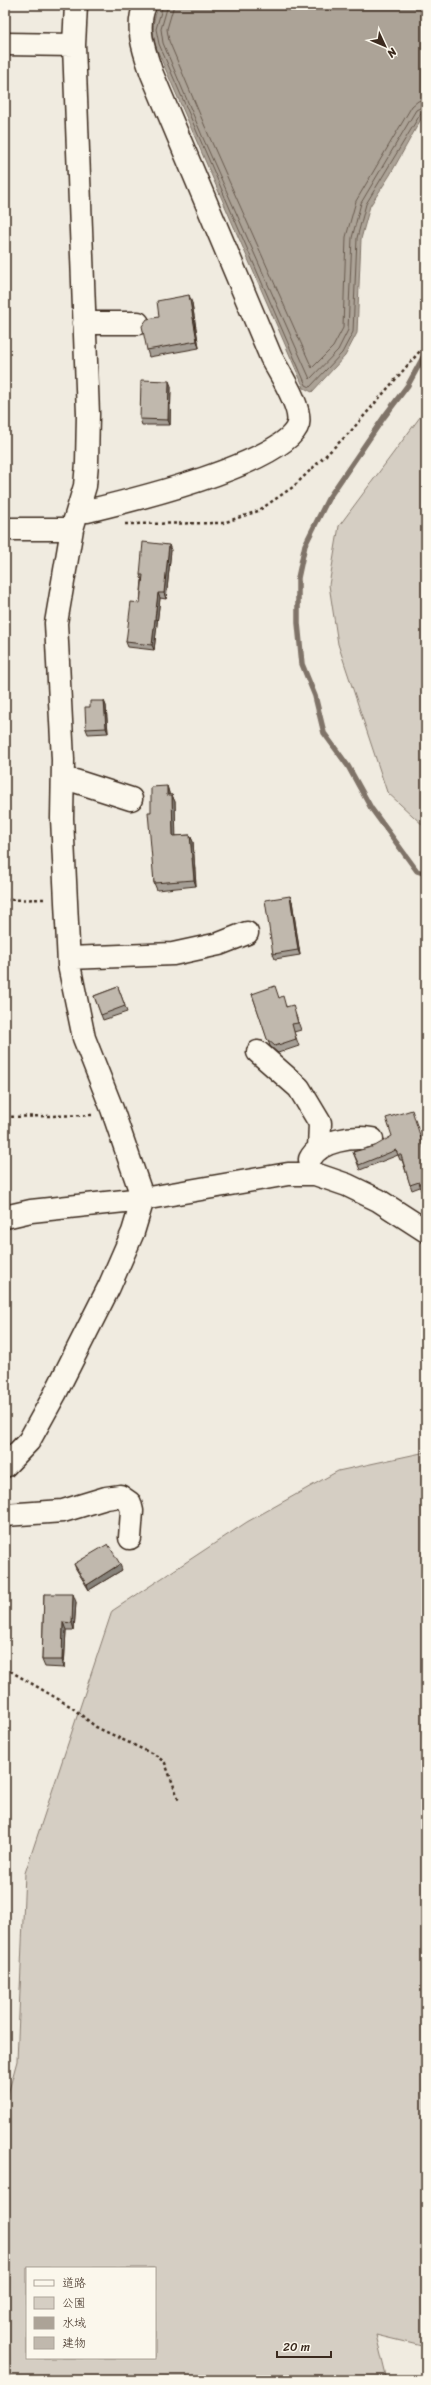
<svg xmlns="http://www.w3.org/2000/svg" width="431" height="2385" viewBox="0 0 431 2385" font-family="Sriracha,'Klee One',sans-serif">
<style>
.green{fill:#d5cec3;stroke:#887c70;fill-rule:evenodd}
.water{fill:#aca397;stroke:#7f7367}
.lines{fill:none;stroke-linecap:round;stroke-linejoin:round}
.shore{stroke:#685a4e;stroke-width:1}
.stream{stroke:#7f7367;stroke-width:5.5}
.minor-casing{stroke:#3b2a1e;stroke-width:25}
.path{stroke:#3b2a1e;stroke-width:2.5;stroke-dasharray:3 3;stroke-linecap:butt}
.minor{stroke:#fbf7ec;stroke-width:22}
.wall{fill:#a59e95;stroke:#3b2a1e}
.shaded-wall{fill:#868179;stroke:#3b2a1e}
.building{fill:#c0b8ad;stroke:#3b2a1e}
</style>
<rect width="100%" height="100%" fill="#f0ebe0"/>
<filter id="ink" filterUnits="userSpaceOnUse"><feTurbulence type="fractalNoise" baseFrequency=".025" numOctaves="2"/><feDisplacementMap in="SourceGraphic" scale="8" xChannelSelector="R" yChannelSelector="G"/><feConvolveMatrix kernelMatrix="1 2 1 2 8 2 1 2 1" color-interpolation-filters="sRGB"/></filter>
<g filter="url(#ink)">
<path class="green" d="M426,409v419l-39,-36 -49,-148 -9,-59 10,-59z
M426,1452v895l-50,-12 11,45h-382v-275l12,-44 8,-188 87,-262 135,-89 91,-51zM27,2268h128v90h-128z"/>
<path class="water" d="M160,5h266v105l-36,65 -20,31 -9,33 -4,94 -12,23 -33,36 -8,-4 -149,-343c-3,-15 -3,-26 5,-40z"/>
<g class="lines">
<path class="shore" d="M163,5l-7,24 3,15 147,341 4,2 32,-34 11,-21 4,-94 9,-34 55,-91 5,-3
M168,5l-7,24 2,14 40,95 107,241 28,-29 10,-20 4,-92 9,-35 55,-93 10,-5
M174,5l-7,24 2,12 40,95 103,232 21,-21 10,-19 3,-91 10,-36 56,-95 6,-5 8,-2"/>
<path class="stream" d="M426,352l-18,33 -24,32 -56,82 -23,46 -7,33v45l4,41 13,32 9,37 24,33 23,42 46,63 9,3"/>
<g class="minor-casing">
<path id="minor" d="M5,44l69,1
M84,323h54
M78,510l9,1c38,-9 201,-48 211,-87 4,-18 -19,-51 -27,-67l-119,-283c-8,-23 -17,-46 -7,-69
M5,529h67
M63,781h12l56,18
M69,958l104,-4 46,-10 28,-11
M258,1052l41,36 21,35 -1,26
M310,1159c10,-19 43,-23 62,-20
M5,1217l26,-6 112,-12 145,-25h27l32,11 31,15 48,31
M5,1466l24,-25 26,-47 54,-107 24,-55 10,-33 -31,-90 -28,-71 -15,-73 -7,-147 1,-58 -7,-137 16,-94 13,-43 2,-23 1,-49 -14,-369 2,-40
M5,1515l58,-4 43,-13 14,-2 10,7 2,8 -2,27"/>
</g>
<path class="path" d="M125,524l98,-1 35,-12 35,-24 58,-56 75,-87
M5,900l41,-1
M5,1117l87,-2
M5,1668l65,38 26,21 61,29 8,7 14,37"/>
<use href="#minor" class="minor"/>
</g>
<path class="wall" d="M192,303l7,45 -50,9 -2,-7z
M171,386l-1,39h-28l-2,-6z
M171,550l-5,49 -6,-1 -6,52 -26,-3 -2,-5 14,-39 2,-23 -2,-5z
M104,701l2,5 2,27 -20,1 -2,-5 4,-22z
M167,786l2,7v2h3l3,7v34l15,-1 3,7 3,44 -39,4 -3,-7 -3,-71z
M292,901l8,54 -25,4 -2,-5z
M118,987l9,25 -24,8 -9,-24z
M252,994l27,4 8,9 8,6 6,17 -7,2 5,14 -21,7 -8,-7z
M375,1146l51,7v50l-1,1 -1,-5 -4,-12 -8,3 -10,-30h-2l-2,-5 -38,15 -7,-18z
M74,1564l48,6 -33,20 -13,-21z
M44,1594l32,8 -2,28h-8l-2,38 -19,-1 -3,-7z"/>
<path class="shaded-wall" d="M189,295l3,8 7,45 -2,-7z
M169,381l2,5 -1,39 -2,-5z
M169,545l2,5 -5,49 -2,-6z
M158,593l2,5 -6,52 -2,-5z
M104,701l2,5 2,27 -2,-5z
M167,786l2,7v9l-2,-7z
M172,795l3,7 1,41 -3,-7z
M190,835l3,7 3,44 -2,-6z
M290,896l2,5 8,54 -2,-5z
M120,1564l2,6 -33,20 -2,-5z
M73,1594l3,8 -2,28 -2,-7z
M63,1622l3,8 -2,38 -2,-8z"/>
<path class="building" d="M189,295l8,46 -50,9 -5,-24 5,-7 12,-2 -2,-16z
M141,380l28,1 -1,39 -28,-1z
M143,542l26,3 -5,48h-6l-6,52 -26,-3 5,-40 9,1 3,-28h-3z
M90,701h14l2,27 -20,1 -1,-22h5z
M167,786v9h5l1,41 17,-1 4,45 -40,3 -6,-71h3v-25z
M290,896l8,54 -25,4 -8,-54z
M275,986l4,12 4,-2 3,11 7,-2 5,18 -6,1 4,15 -21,7 -8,-7 -15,-45z
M118,987l7,19 -24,9 -7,-19z
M412,1110l14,44v44l-2,1 -5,-17 -9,3 -9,-30h-3l-2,-5 -37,15 -6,-13 22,-6 17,-10 -6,-18z
M108,1544l12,20 -33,21 -13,-21z
M44,1594h29l-1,29 -9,-1 -1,38h-20z"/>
</g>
<rect width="431" height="2385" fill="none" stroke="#fbf7ec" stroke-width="20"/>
<rect x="10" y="10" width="411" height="2365" fill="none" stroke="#3b2a1e" stroke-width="1.5" filter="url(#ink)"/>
<rect x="26" y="2267" width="130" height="92" fill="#fbf7ec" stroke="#aea59a"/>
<rect x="34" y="2280" width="20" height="6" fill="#fbf7ec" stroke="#aea59a"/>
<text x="62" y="2287" font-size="12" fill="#3b2a1e">道路</text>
<rect x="34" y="2297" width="20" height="12" fill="#d5cec3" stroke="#aea59a"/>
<text x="62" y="2307" font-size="12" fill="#3b2a1e">公園</text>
<rect x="34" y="2317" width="20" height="12" fill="#aca397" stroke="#aea59a"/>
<text x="62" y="2327" font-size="12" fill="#3b2a1e">水域</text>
<rect x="34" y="2337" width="20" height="12" fill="#c0b8ad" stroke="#aea59a"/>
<text x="62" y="2347" font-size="12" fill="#3b2a1e">建物</text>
<g transform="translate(385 46) rotate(134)" stroke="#fbf7ec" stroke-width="3" paint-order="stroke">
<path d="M0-3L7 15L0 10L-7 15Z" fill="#3b2a1e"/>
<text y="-6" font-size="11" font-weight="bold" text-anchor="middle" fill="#3b2a1e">N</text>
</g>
<path d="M277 2351v6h54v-6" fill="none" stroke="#3b2a1e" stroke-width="2"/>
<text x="283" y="2351" font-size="12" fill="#3b2a1e" stroke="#fbf7ec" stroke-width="3" paint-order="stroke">20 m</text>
</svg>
